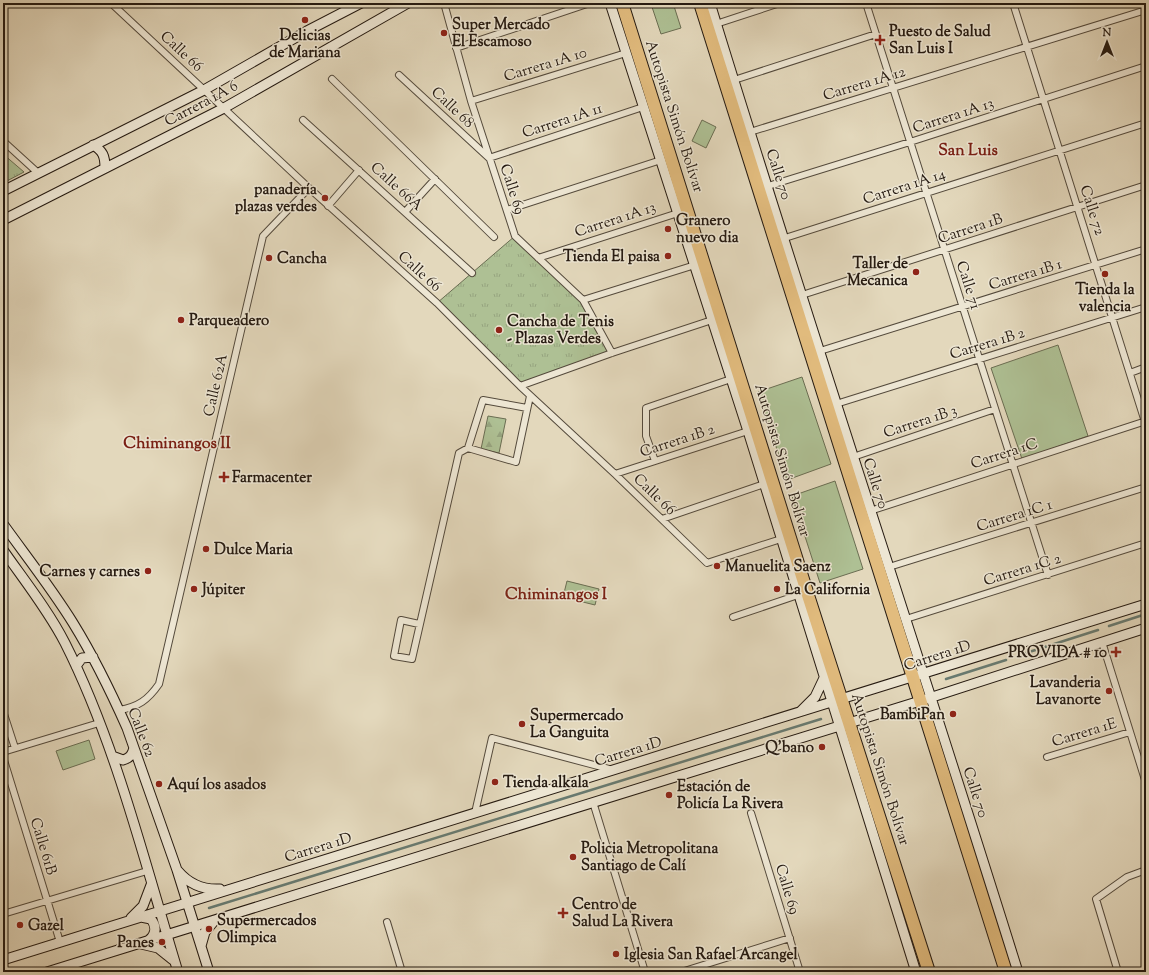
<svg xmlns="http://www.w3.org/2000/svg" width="1149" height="975" viewBox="0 0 1149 975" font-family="'Sorts Mill Goudy',serif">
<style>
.forest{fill:url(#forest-firs);stroke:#6a6d52}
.park{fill:url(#park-tufts);stroke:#6a6d52}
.pitch{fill:#aec094;stroke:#6a6d52}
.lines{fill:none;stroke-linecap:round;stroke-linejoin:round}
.stream{stroke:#687a70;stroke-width:2.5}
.street-casing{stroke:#544a3c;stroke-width:8}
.secondary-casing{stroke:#251a11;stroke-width:11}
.highway-casing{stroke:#251a11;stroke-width:14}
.street{stroke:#ede6d3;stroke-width:6}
.secondary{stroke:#ede6d3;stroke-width:9}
.highway{stroke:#e2bc7e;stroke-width:12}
.poi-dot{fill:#8f2418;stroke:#ede6d3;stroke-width:1.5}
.labels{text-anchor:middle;stroke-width:3;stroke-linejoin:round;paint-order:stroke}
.poi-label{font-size:15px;font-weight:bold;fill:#251a11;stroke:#ede6d3;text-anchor:start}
.street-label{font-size:15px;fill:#251a11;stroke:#ede6d3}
.neighbourhood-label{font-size:16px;font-weight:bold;fill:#7a1f14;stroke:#ede6d3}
</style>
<defs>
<pattern id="forest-firs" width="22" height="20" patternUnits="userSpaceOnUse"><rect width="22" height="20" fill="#aec094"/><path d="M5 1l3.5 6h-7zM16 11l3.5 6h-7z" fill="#96a47f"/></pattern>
<pattern id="park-tufts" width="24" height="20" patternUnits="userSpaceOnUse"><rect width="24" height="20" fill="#aec094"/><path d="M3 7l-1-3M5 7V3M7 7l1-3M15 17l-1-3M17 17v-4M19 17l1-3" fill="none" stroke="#96a47f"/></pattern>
</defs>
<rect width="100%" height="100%" fill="#e3d8bc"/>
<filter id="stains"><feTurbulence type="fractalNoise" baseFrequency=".005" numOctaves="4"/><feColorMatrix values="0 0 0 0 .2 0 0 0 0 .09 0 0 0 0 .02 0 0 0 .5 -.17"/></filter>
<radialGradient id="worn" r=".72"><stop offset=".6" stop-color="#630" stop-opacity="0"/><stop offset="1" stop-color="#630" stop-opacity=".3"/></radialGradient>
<path class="forest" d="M488,416l18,3 -7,34 -18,-4z"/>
<path class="park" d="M3,154l21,18 -21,11z
M515,236l68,64 29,53 -92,33 -83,-83z"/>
<path class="pitch" d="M662,3h11l8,25 -20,6 -9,-27z
M702,120l14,7 -10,21 -14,-7z
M1058,345l30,91 -66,23 -31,-91z
M802,377l29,87 -44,16 -29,-88z
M835,481l28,88 -43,14 -28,-87z
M567,581l32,8 -4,16 -32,-8z
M89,740l6,19 -32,11 -7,-19z"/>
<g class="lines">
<path class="stream" d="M1109,626l37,-12
M1026,653l72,-23
M946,679l60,-19
M209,908l612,-189"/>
<g class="street-casing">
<path id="street" d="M111,3l198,185 128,115 83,83 95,88 92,89 74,-24
M444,3l27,98 44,135 68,64 29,53
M866,3l182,572
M1013,3l133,422
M716,24l64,-21
M456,48l134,-45
M399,75l90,83 154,-51
M332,79l162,158
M731,81l145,-47
M471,101l155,-48
M303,120l169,153
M750,132l396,-122
M3,141l34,31
M768,186l142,-44 236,-76
M328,206l31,-36
M507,210l154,-50
M405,212l30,-33
M785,238l361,-115
M538,258l140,-45
M802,295l344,-110
M583,300l112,-35
M820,351l326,-102
M1130,373l16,-6
M520,386l92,-33 100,-33
M836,404l310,-97
M468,448l15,-48 44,8
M853,457l142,-48
M655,461l-9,-25v-28l85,-29
M615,474l133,-43
M870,511l276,-90
M662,519l102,-35
M889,567l257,-80
M733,617l65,-22
M906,619l240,-76
M419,624l-18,-4 -7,36 18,3 47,-206 9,-5 48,14 14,-66
M1102,642l44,141
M119,710c19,-3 29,-10 40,-26l104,-448 46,-48
M3,711l12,37
M3,752l96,-29
M3,757l57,185
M1047,757l83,-25
M593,802l52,170
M475,813l17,-75 121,32
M751,813l49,159
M3,914l144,-43
M387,922l15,50
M681,972l109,-34
M1118,972l-22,-73 31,-22 19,-7"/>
</g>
<g class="secondary-casing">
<path id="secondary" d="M610,3l138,428 168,541
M710,3c99,324 207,645 308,969
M93,145c10,6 12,11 12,23
M3,191l201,-101 103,-59 54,-28
M3,220l221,-112 184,-105
M3,524c23,32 49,65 70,99 21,34 38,69 54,105l50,142 32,102
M3,550c21,30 45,60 62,93 51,101 80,221 113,329
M76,666l6,-8 11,-1
M801,711l14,-14 9,-19
M112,756l11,4c7,-2 9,-5 11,-12
M178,871c11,13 25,19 42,18
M141,917l10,2c6,8 5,15 -2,21
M131,918l12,-12 8,-21
M141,944l17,4 15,12
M201,946l4,-14 10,-12
M3,960l1143,-356
M47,972l873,-271 226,-73"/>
</g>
<g class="highway-casing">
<path id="highway" d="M622,3l185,589 122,380
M700,3l306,969"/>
</g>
<use href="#street" class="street"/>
<use href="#secondary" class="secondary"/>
<use href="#highway" class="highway"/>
</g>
<g class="poi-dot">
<circle cx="305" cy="20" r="4"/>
<circle cx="444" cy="33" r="4"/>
<path d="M878 34h4v4h4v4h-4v4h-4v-4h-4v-4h4z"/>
<circle cx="325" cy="198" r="4"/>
<circle cx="668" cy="229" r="4"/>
<circle cx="668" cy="256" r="4"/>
<circle cx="269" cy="258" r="4"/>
<circle cx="916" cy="272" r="4"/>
<circle cx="1105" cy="274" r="4"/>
<circle cx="181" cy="320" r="4"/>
<circle cx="499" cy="330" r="4"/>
<path d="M222 471h4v4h4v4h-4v4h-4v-4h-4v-4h4z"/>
<circle cx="206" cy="549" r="4"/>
<circle cx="717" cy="566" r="4"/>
<circle cx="148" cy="571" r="4"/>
<circle cx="194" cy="589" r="4"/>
<circle cx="777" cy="589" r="4"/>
<path d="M1114 646h4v4h4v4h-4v4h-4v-4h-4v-4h4z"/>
<circle cx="1109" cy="691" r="4"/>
<circle cx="953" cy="714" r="4"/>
<circle cx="522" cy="724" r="4"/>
<circle cx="822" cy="747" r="4"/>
<circle cx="495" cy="782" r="4"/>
<circle cx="159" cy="784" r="4"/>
<circle cx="669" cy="795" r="4"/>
<circle cx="573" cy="857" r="4"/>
<path d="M561 907h4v4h4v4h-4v4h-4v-4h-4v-4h4z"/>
<circle cx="20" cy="925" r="4"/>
<circle cx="209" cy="929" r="4"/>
<circle cx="162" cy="942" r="4"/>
<circle cx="616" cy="954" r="4"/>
</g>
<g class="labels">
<g class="poi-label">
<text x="452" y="29">Super Mercado<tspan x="452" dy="17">El Escamoso</tspan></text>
<text x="889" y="36">Puesto de Salud<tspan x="889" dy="17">San Luis I</tspan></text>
<text x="305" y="40" text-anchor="middle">Delicias<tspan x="305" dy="17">de Mariana</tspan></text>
<text x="317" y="194" text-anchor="end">panadería<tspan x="317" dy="17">plazas verdes</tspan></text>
<text x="676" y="225">Granero<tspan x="676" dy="17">nuevo dia</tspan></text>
<text x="660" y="261" text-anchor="end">Tienda El paisa</text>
<text x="277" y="263">Cancha</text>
<text x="908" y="268" text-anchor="end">Taller de<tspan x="908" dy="17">Mecanica</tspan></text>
<text x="1105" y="294" text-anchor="middle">Tienda la<tspan x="1105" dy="17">valencia</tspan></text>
<text x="189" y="325">Parqueadero</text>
<text x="507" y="326">Cancha de Tenis<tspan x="507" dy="17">- Plazas Verdes</tspan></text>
<text x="232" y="482">Farmacenter</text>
<text x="214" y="554">Dulce Maria</text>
<text x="725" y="571">Manuelita Saenz</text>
<text x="140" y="576" text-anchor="end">Carnes y carnes</text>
<text x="202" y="594">Júpiter</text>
<text x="785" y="594">La California</text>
<text x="1107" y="657" text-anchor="end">PROVIDA # 10</text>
<text x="1101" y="687" text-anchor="end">Lavanderia<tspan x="1101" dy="17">Lavanorte</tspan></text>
<text x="945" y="719" text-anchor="end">BambiPan</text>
<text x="530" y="720">Supermercado<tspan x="530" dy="17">La Ganguita</tspan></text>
<text x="814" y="752" text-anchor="end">Q'bano</text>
<text x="503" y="787">Tienda alkala</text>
<text x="167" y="789">Aquí los asados</text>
<text x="677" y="791">Estación de<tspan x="677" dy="17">Policía La Rivera</tspan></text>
<text x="581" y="853">Policia Metropolitana<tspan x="581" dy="17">Santiago de Calí</tspan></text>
<text x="572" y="909">Centro de<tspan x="572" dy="17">Salud La Rivera</tspan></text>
<text x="217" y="925">Supermercados<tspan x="217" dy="17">Olimpica</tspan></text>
<text x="28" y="930">Gazel</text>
<text x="154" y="947" text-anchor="end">Panes</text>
<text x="624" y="959">Iglesia San Rafael Arcangel</text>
</g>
<g class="street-label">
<text transform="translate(182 51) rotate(43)" y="5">Calle 66</text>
<text transform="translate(545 64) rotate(-17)" y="5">Carrera 1A 10</text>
<text transform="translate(864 83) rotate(-17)" y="5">Carrera 1A 12</text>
<text transform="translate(201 103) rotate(-28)" y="5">Carrera 1A 6</text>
<text transform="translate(453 107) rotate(43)" y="5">Calle 68</text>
<text transform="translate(953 115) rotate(-18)" y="5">Carrera 1A 13</text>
<text transform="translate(675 116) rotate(72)" y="5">Autopista Simón Bolívar</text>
<text transform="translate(562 120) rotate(-18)" y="5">Carrera 1A 11</text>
<text transform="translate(779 174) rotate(72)" y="5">Calle 70</text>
<text transform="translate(397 186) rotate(42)" y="5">Calle 66A</text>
<text transform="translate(904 186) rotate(-18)" y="5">Carrera 1A 14</text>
<text transform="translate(513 189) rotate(72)" y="5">Calle 69</text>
<text transform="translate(1093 210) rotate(72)" y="5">Calle 72</text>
<text transform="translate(615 219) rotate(-18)" y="5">Carrera 1A 13</text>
<text transform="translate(970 228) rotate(-18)" y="5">Carrera 1B</text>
<text transform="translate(420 271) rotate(42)" y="5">Calle 66</text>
<text transform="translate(1025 274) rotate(-17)" y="5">Carrera 1B 1</text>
<text transform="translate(969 285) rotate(72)" y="5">Calle 71</text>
<text transform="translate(987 343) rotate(-17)" y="5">Carrera 1B 2</text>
<text transform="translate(215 385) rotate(-77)" y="5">Calle 62A</text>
<text transform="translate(920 421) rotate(-18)" y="5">Carrera 1B 3</text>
<text transform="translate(677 440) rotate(-18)" y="5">Carrera 1B 2</text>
<text transform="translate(1004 453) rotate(-18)" y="5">Carrera 1C</text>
<text transform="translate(783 460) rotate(73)" y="5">Autopista Simón Bolívar</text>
<text transform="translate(876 483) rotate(72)" y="5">Calle 70</text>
<text transform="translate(655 494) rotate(44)" y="5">Calle 66</text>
<text transform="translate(1014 515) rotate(-17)" y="5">Carrera 1C 1</text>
<text transform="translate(1022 569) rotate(-17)" y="5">Carrera 1C 2</text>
<text transform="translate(937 655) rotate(-18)" y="5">Carrera 1D</text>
<text transform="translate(142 732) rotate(69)" y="5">Calle 62</text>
<text transform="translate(1084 732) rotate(-17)" y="5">Carrera 1E</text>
<text transform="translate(628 751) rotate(-17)" y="5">Carrera 1D</text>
<text transform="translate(881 769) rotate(72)" y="5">Autopista Simón Bolívar</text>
<text transform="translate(976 792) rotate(72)" y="5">Calle 70</text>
<text transform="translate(44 846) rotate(73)" y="5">Calle 61B</text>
<text transform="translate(318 847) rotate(-17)" y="5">Carrera 1D</text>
<text transform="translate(788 889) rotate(73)" y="5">Calle 69</text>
</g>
<g class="neighbourhood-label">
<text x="968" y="155">San Luis</text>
<text x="177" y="448">Chiminangos II</text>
<text x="556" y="599">Chiminangos I</text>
</g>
</g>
<rect width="1149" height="975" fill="none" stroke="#e3d8bc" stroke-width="16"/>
<rect x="4" y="4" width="1141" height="967" fill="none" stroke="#251a11" stroke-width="2"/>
<rect x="8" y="8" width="1133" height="959" fill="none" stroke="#251a11"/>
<g transform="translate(1107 42)" stroke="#ede6d3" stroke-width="3" paint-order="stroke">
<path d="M0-3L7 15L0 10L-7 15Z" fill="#251a11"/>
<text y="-6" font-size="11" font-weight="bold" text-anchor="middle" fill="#251a11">N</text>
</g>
<rect width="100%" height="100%" filter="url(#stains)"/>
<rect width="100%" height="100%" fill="url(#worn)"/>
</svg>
